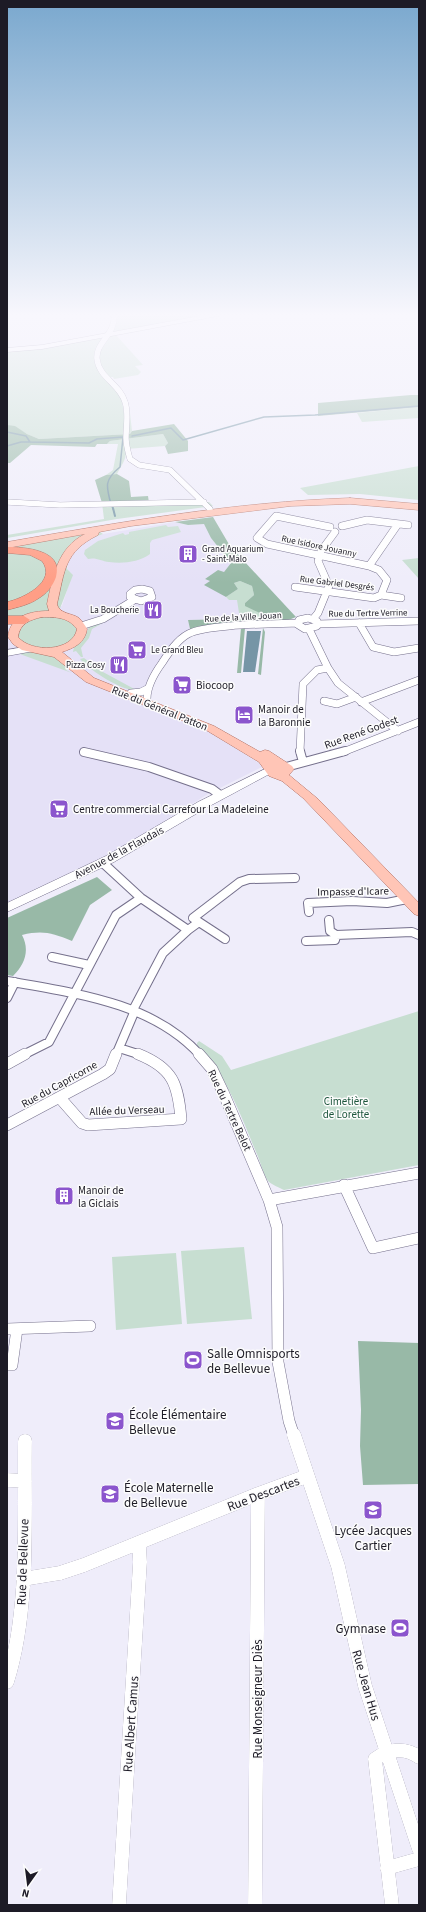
<svg xmlns="http://www.w3.org/2000/svg" width="426" height="1912" viewBox="0 0 426 1912" font-family="'Source Sans 3',sans-serif">
<style>
.commercial{fill:#e5e1f7}
.green{fill:#c7ded1}
.forest{fill:#98b9a7}
.water{fill:#7695a6}
.lines{fill:none;stroke-linecap:round;stroke-linejoin:round}
.stream-far1{stroke:#7695a6;stroke-width:1.5}
.stream{stroke:#7695a6;stroke-width:2}
.street-far4-casing{stroke:#75708c;stroke-width:6}
.street-far3-casing{stroke:#75708c;stroke-width:8}
.street-far2-casing{stroke:#75708c;stroke-width:10}
.street-far1-casing{stroke:#75708c;stroke-width:12}
.street-casing{stroke:#75708c;stroke-width:14}
.secondary-casing{stroke:#75708c;stroke-width:1}
.primary-casing{stroke:#b07064;stroke-width:1}
.highway-casing{stroke:#b07064;stroke-width:1}
.street-far4{stroke:#fff;stroke-width:5.5}
.street-far3{stroke:#fff;stroke-width:7}
.street-far2{stroke:#fff;stroke-width:8}
.street-far1{stroke:#fff;stroke-width:11}
.street{stroke:#fff;stroke-width:14}
.secondary{fill:#fff;fill-rule:evenodd}
.primary{fill:#ffc5b6;fill-rule:evenodd}
.highway{fill:#ff9e86;fill-rule:evenodd}
.labels{text-anchor:middle;stroke-width:3;stroke-linejoin:round;paint-order:stroke}
.far-street-label{font-size:9px;fill:#1d1b26;stroke:#fcfcfc}
.far-poi-label{font-size:9px;fill:#1d1b26;stroke:#fcfcfc;text-anchor:start}
.poi-label{font-size:11px;fill:#1d1b26;stroke:#fcfcfc;text-anchor:start}
.street-label{font-size:11px;fill:#1d1b26;stroke:#fcfcfc}
.park-label{font-size:11px;fill:#1d563d;stroke:#fcfcfc}
.near-poi-label{font-size:13px;fill:#1d1b26;stroke:#fcfcfc;text-anchor:start}
.near-street-label{font-size:13px;fill:#1d1b26;stroke:#fcfcfc}
</style>
<rect width="100%" height="100%" fill="#efedfa"/>
<path class="commercial" d="M175,522l13,3 16,-1 7,14 20,25 -7,9 -19,7 6,2 -6,4 17,9 7,6h8l9,14 1,4 -59,2 2,9 -7,4 -19,25 -21,33 -11,8 76,32 56,35 -56,28 -90,56 -111,53v-273l6,-8 15,-7 34,-9 10,-31 -5,-6 2,-9 9,-12 12,-9 13,-5z"/>
<path class="green" d="M109,315h84l5,5 -82,15 27,30 -8,1 6,6 -3,3 -24,4 -1,-2 -8,1 16,17 3,18h6l2,18 -2,3 -91,5c-11,-4 -21,-10 -32,-14v-76l28,-2 66,-12 9,-6 2,-8z
M419,407v11l-57,4 -5,-9z
M163,434l5,9 -3,3 -39,3c1,11 -5,16 -9,25l-11,1 7,-5 5,-26h-11l3,-3z
M419,466v34l-59,-6 -52,1 -8,-7z
M209,502l4,4 -96,13 -110,19v-3l97,-16 -2,-16z
M166,525l2,2 10,-1 3,6 -29,8 -2,3v11c-11,8 -27,10 -41,8 -8,-1 -13,-5 -21,-3l-4,-5 1,-4 13,-9 25,-8 2,2 4,-1v-2z
M97,530l6,4c-14,5 -37,16 -36,35l6,6 -14,36c-20,-1 -32,7 -52,6v-69z
M419,558v21l-17,-19z
M240,581l12,5 2,9 -9,8 36,20 -50,2v-6l16,-1 -1,-4 -7,-1 -2,-13h-8l-3,-3 12,-8 -4,-6z
M60,616l16,8 2,10c-3,3 -7,8 -12,10 -13,7 -43,7 -49,-9l4,-10 17,-8z
M106,620h2l-16,9 -3,9 -8,10 2,9h-2l-5,-6 -3,1 1,-5 9,-7 6,-13z
M26,651l22,2 15,8 5,8 -2,1 6,3 -55,-20z
M84,658l19,14 35,19c-18,-1 -46,-19 -58,-32z
M419,1011v154l-135,25c-4,-2 -12,-5 -16,-9 -5,-7 -8,-21 -12,-29 -11,-27 -35,-90 -59,-106v-3l2,-2 23,15 9,14z
M244,1247l8,72 -65,5 -6,-73z
M176,1253l6,71 -66,6 -4,-73z"/>
<path class="forest" d="M411,395h8v12l-101,9v-13z
M174,424l14,17v10l-20,3 -3,-8 3,-3 -5,-9 -53,7 -3,3h-10l-2,3 -64,-2 -21,18h-3v-38l8,1 12,8 12,5 91,-5 2,-3z
M117,474l12,7 2,16 17,-1 1,7h-47l-7,-23 11,-5z
M213,517l17,29 66,71 -15,6 -36,-17v-3l9,-8 -2,-9 -12,-5 -6,2 4,6 -12,8 -22,-12 6,-4 -5,-2 13,-9 6,2 7,-9 -20,-25 -7,-14 -16,1 -13,-3z
M231,619v6l-41,4 -2,-9z
M241,628h4l-4,45h-4z
M263,628l2,4 -4,43 -3,-1z
M97,877l15,13 -22,15 -18,36c-20,-8 -29,-11 -50,-6 8,15 3,29 -9,41l-6,-1v-57z
M358,1341l61,2v141l-56,1 -3,-39 1,-36z"/>
<path class="water" d="M247,631h14l-6,41h-12z"/>
<g class="lines">
<path class="stream-far1" d="M7,432l19,4 4,6 59,1 8,-4 26,-2 -3,30c-16,13 -14,19 -9,37
M132,436l39,-8 12,12 81,-23 51,-2 104,-9
M7,446l14,-4h9
M112,506l1,3"/>
<path class="stream" d="M113,508l2,8"/>
<g class="street-far4-casing">
<path id="street-far4" d="M114,315c2,19 -19,28 -17,44 2,19 23,25 28,43 4,11 1,24 1,36 0,7 2,14 4,21l9,6 31,5 40,39
M7,502l53,3 144,-3"/>
</g>
<g class="street-far3-casing">
<path id="street-far3" d="M342,526l25,-6 41,5
M330,527l-54,-11 -19,22 10,6 102,22 10,4 8,10 -6,15
M369,566l29,-42
M295,587l79,11 7,-3 20,3
M142,589l8,2 2,6 -11,4 -11,-4v-3l5,-4z
M308,618l9,3v5l-12,3 -8,-5 2,-4z
M313,619l5,-6 11,-27 -11,-25 3,-10 14,-19
M359,623l14,24 21,5 25,-4
M318,624l101,-3
M81,626l22,-7 31,-19
M309,629l19,39 10,15 60,48
M131,693l10,-1 6,-3
M147,699c0,-13 7,-25 15,-36 7,-11 15,-23 26,-29 17,-10 86,-10 109,-11
M324,701l13,3 19,-7
M361,702l58,-22
M300,752l3,-68 14,-14 11,-2
M343,752l76,-30"/>
</g>
<g class="street-far2-casing">
<path id="street-far2" d="M300,751l3,11
M84,752l65,15 63,22 8,6
M286,767l59,-16
M103,863l38,35 47,32 11,-8 26,17
M309,912l-1,-9 44,-2 35,2 20,-4
M329,920l1,11 6,4
M199,922l-6,-4 47,-36 9,-3 46,-1
M306,941l29,-1 1,-5 76,-3 7,3
M52,957l37,8
M7,981c67,12 145,21 193,74
M7,998l8,-16
M119,1048l22,7
M23,1055l26,-13 67,-127 25,-17
M116,1055l17,-40 1,-7 29,-55 25,-23"/>
</g>
<g class="street-far1-casing">
<path id="street-far1" d="M199,1054l13,15 11,23 46,108 8,27 1,135 11,59 5,15
M7,1064l18,-10
M60,1098l22,25 6,2 93,-6c-3,-35 -8,-51 -43,-65
M7,1125l96,-51 7,-5 6,-15
M344,1185l29,63 46,-10
M269,1200l150,-27
M7,1329l83,-3
M7,1365h5l5,-36"/>
</g>
<g class="street-casing">
<path id="street" d="M294,1435l44,131 27,120 54,163
M7,1480l18,1
M23,1579l37,-6 24,-8 174,-71 49,-18
M7,1682c23,-73 17,-164 18,-241
M387,1868l32,-9
M119,1905l21,-343 -1,-18
M255,1905l3,-411
M392,1905l-17,-146c13,-10 30,-12 44,-2"/>
</g>
<g class="secondary-casing">
<path id="secondary" d="M205,315h18l-181,34 -35,3v-4l35,-3z
M30,646l5,3 -1,2 -27,5v-6z
M271,766l4,1 2,2 -2,2 -69,37 -92,54 -107,50v-9l99,-47 92,-54z"/>
</g>
<g class="primary-casing">
<path id="primary" d="M350,498l69,6v6l-69,-6 -59,2 -160,20 -32,6 -1,3c-34,17 -33,35 -41,69 2,10 15,9 22,14 3,3 6,7 8,11 -2,14 -13,19 -25,23l32,26 120,48 46,26 5,-2 4,1 23,15 2,3 -5,6 29,24 101,104v13l-5,-2 -111,-116 -21,-17 -13,-5 -10,-14 -53,-32 -120,-48 -32,-25 -32,-7 -9,-6 -5,-7c2,-21 22,-26 41,-26l-2,-7c6,-27 10,-56 38,-70l-78,14v-6c114,-20 228,-40 343,-44zM42,617c14,0 26,0 35,12 -4,23 -46,24 -59,8 2,-14 12,-17 24,-20z"/>
</g>
<g class="highway-casing">
<path id="highway" d="M7,547c18,0 57,3 49,30 -3,9 -10,17 -17,21 -10,7 -21,9 -32,12v-8c15,-3 51,-20 35,-41l-12,-6 -23,-2z
M7,616h17l6,4 -6,4h-17z"/>
</g>
<use href="#street-far4" class="street-far4"/>
<use href="#street-far3" class="street-far3"/>
<use href="#street-far2" class="street-far2"/>
<use href="#street-far1" class="street-far1"/>
<use href="#street" class="street"/>
<use href="#secondary" class="secondary"/>
<use href="#primary" class="primary"/>
<use href="#highway" class="highway"/>
</g>
<linearGradient id="sky" x2="0" y2="1"><stop stop-color="#7aa8ce"/><stop offset="0.54" stop-color="#f8f7fd"/><stop offset="1" stop-color="#f8f7fd" stop-opacity="0"/></linearGradient>
<rect width="426" height="583" fill="url(#sky)"/>
<defs>
<g id="building-square" transform="scale(1)"><rect x="-9" y="-9" width="18" height="18" rx="4" fill="#8b55cd" stroke="#fcfcfc"/><path d="M-4-6H4V6H1V3H-1V6H-4ZM-2.5-4.3h1.7v1.8h-1.7ZM.8-4.3h1.7v1.8H.8ZM-2.5-1h1.7V.8h-1.7ZM.8-1h1.7V.8H.8Z" fill="#fff"/></g>
<g id="restaurant-square" transform="scale(1)"><rect x="-9" y="-9" width="18" height="18" rx="4" fill="#8b55cd" stroke="#fcfcfc"/><path d="M-5-6h1v4h1v-4h1v4h1v-4h1v5L-1.5 .5V6h-2V.5L-5-1ZM5-6V6H3V1.5H1.5Q1.5-4 5-6Z" fill="#fff"/></g>
<g id="supermarket-square" transform="scale(1)"><rect x="-9" y="-9" width="18" height="18" rx="4" fill="#8b55cd" stroke="#fcfcfc"/><path d="M-6-5.5h2.5l.6 2H6L4.5 2H-2.5L-4.4-4H-6ZM-1.5 3.2a1.3 1.3 0 1 0 .1 0ZM3 3.2a1.3 1.3 0 1 0 .1 0Z" fill="#fff"/></g>
<g id="hotel-square" transform="scale(1)"><rect x="-9" y="-9" width="18" height="18" rx="4" fill="#8b55cd" stroke="#fcfcfc"/><path d="M-6-4.5h1.5V1H6V5H4.5V3h-9V5H-6ZM-4 0a1.8 1.8 0 1 1 3.6 0ZM.5 0V-2.5h3Q6-2.5 6 0Z" fill="#fff"/></g>
<g id="stadium-square" transform="scale(1)"><rect x="-9" y="-9" width="18" height="18" rx="4" fill="#8b55cd" stroke="#fcfcfc"/><path d="M0-5a6.5 5 0 1 0 0 10a6.5 5 0 1 0 0-10ZM-3.5-1.8h7v3.6h-7Z" fill="#fff"/></g>
<g id="school-square" transform="scale(1)"><rect x="-9" y="-9" width="18" height="18" rx="4" fill="#8b55cd" stroke="#fcfcfc"/><path d="M0-5L7-2L0 1L-7-2ZM-4 1L0 2.5L4 1V4Q0 6-4 4Z" fill="#fff"/></g>
</defs>
<g fill-rule="evenodd">
<use href="#building-square" x="188" y="554"/>
<use href="#restaurant-square" x="153" y="610"/>
<use href="#supermarket-square" x="137" y="650"/>
<use href="#restaurant-square" x="119" y="665"/>
<use href="#supermarket-square" x="182" y="685"/>
<use href="#hotel-square" x="244" y="715"/>
<use href="#supermarket-square" x="59" y="809"/>
<use href="#building-square" x="64" y="1196"/>
<use href="#stadium-square" x="193" y="1360"/>
<use href="#school-square" x="115" y="1421"/>
<use href="#school-square" x="110" y="1494"/>
<use href="#school-square" x="373" y="1510"/>
<use href="#stadium-square" x="400" y="1628"/>
</g>
<g class="labels">
<g class="far-street-label">
<text transform="translate(319 546) rotate(12)" y="3">Rue Isidore Jouanny</text>
<text transform="translate(337 583) rotate(7)" y="3">Rue Gabriel Desgrés</text>
<text transform="translate(368 613) rotate(-1)" y="3">Rue du Tertre Verrine</text>
<text transform="translate(243 617) rotate(-3)" y="3">Rue de la Ville Jouan</text>
</g>
<g class="far-poi-label">
<text x="202" y="552">Grand Aquarium<tspan x="202" dy="10">- Saint-Malo</tspan></text>
<text x="139" y="613" text-anchor="end">La Boucherie</text>
<text x="151" y="653">Le Grand Bleu</text>
<text x="105" y="668" text-anchor="end">Pizza Cosy</text>
</g>
<g class="poi-label">
<text x="196" y="689">Biocoop</text>
<text x="258" y="713">Manoir de<tspan x="258" dy="13">la Baronnie</tspan></text>
<text x="73" y="813">Centre commercial Carrefour La Madeleine</text>
<text x="78" y="1194">Manoir de<tspan x="78" dy="13">la Giclais</tspan></text>
</g>
<g class="street-label">
<text transform="translate(160 708) rotate(22)" y="4">Rue du Général Patton</text>
<text transform="translate(361 732) rotate(-20)" y="4">Rue René Godest</text>
<text transform="translate(119 852) rotate(-28)" y="4">Avenue de la Flaudais</text>
<text transform="translate(353 891) rotate(-1)" y="4">Impasse d'Icare</text>
<text transform="translate(59 1084) rotate(-29)" y="4">Rue du Capricorne</text>
<text transform="translate(127 1110) rotate(-2)" y="4">Allée du Verseau</text>
<text transform="translate(230 1110) rotate(65)" y="4">Rue du Tertre Belot</text>
</g>
<g class="park-label">
<text x="346" y="1105">Cimetière<tspan x="346" dy="13">de Lorette</tspan></text>
</g>
<g class="near-poi-label">
<text x="207" y="1358">Salle Omnisports<tspan x="207" dy="15">de Bellevue</tspan></text>
<text x="129" y="1419">École Élémentaire<tspan x="129" dy="15">Bellevue</tspan></text>
<text x="124" y="1492">École Maternelle<tspan x="124" dy="15">de Bellevue</tspan></text>
<text x="373" y="1535" text-anchor="middle">Lycée Jacques<tspan x="373" dy="15">Cartier</tspan></text>
<text x="386" y="1633" text-anchor="end">Gymnase</text>
</g>
<g class="near-street-label">
<text transform="translate(263 1493) rotate(-21)" y="5">Rue Descartes</text>
<text transform="translate(22 1562) rotate(-88)" y="5">Rue de Bellevue</text>
<text transform="translate(367 1685) rotate(74)" y="5">Rue Jean Hus</text>
<text transform="translate(257 1699) rotate(-90)" y="5">Rue Monseigneur Diès</text>
<text transform="translate(130 1724) rotate(-86)" y="5">Rue Albert Camus</text>
</g>
</g>
<rect width="426" height="1912" fill="none" stroke="#1d1b26" stroke-width="16"/>
<g transform="translate(28 1884) rotate(194)" stroke="#fcfcfc" stroke-width="3" paint-order="stroke">
<path d="M0-3L7 15L0 10L-7 15Z" fill="#1d1b26"/>
<text y="-6" font-size="11" font-weight="bold" text-anchor="middle" fill="#1d1b26">N</text>
</g>
</svg>
